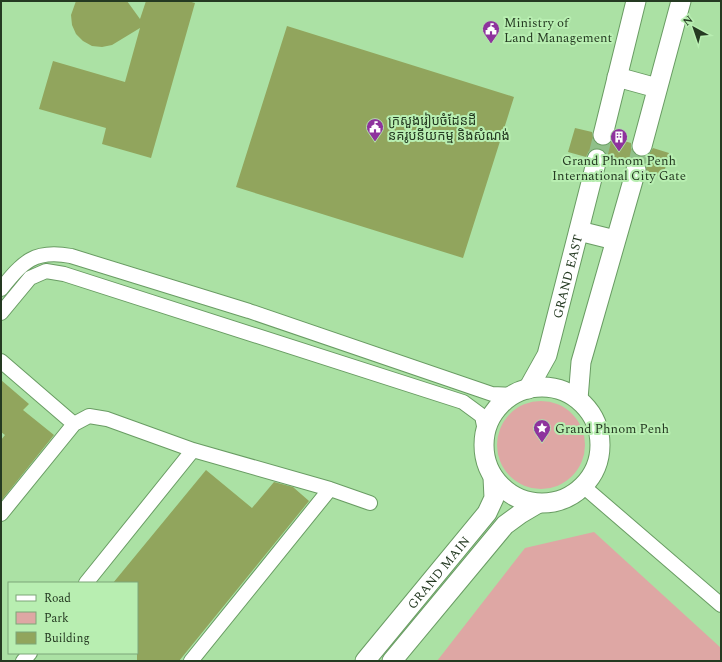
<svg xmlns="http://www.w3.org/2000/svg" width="722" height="662" viewBox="0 0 722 662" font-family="Spectral,'Noto Sans Khmer',serif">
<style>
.green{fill:#dea7a4}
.building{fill:#91a55d}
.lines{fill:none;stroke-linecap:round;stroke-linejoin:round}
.secondary-tunnel{stroke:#90c08a;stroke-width:19;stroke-dasharray:19 10;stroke-linecap:butt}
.street-casing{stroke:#699c63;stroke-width:16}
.secondary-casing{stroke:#699c63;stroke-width:21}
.street{stroke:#fff;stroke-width:14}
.secondary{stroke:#fff;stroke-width:19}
.labels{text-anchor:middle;stroke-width:4;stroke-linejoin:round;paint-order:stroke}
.poi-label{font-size:13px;fill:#253a22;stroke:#b8eeb1;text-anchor:start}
.street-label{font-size:13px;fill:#253a22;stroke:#b8eeb1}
</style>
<rect width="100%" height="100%" fill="#abe1a4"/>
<path class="green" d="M497 445a44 44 0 1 1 88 0a44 44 0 1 1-88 0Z
M594,532l127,116v13h-284l88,-113z"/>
<path class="building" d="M76,1h51l13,18 6,-18h42l7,2 -44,155 -49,-14 4,-16 -67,-19 14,-48 72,21 15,-54 -28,17 -10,2 -10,-1 -9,-5 -7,-7 -4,-9 -1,-10z
M287,26l227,71 -51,161 -227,-71z
M575,128l17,4 1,6 7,8 6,-1 8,-7 17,5v5l3,5 6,4 9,-3 4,-6 16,5 -6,24 -16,-4 -3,-10 -5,-4 -10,3 -4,5 -17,-5 -1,-6 -3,-5 -5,-3 -10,3 -3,6 -18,-5z
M1,380l28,24 -6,6 31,25 -53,66v-61l4,-5 -4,-3z
M206,470l46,38 22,-26 19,5 16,14 -130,160h-42v-78h-24z"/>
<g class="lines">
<path class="secondary-tunnel" d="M597,159l6,-24
M636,170l6,-24"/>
<g class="street-casing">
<path id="street" d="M1,289c22,-27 33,-40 70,-33l178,55 243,83 21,1
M1,313l29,-35 16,-7 18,3 399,128 19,14 3,15
M1,361l73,63
M583,486l138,119
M1,514l73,-90 15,-8 18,3 86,31 137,39 40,14
M86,583l107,-133
M23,661l7,-8
M191,661l139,-172"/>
</g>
<g class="secondary-casing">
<g id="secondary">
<path d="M617,77l40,11"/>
<path d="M603,135l33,-134"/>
<path d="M642,146l39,-145"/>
<path d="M579,231l36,9"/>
<circle cx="542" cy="445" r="58"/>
<path id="s1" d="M528,389l19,-34 50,-196"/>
<path d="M578,399l3,-37 55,-192"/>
<path id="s2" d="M365,661l122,-148 7,-15 -1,-21"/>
<path d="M392,661l113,-136 15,-11 17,-10"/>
</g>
</g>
<use href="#street" class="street"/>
<use href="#secondary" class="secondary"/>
</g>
<defs>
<g id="civic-pin" transform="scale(0.9)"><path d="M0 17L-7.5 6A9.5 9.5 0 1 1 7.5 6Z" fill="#8e339d" stroke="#b8eeb1"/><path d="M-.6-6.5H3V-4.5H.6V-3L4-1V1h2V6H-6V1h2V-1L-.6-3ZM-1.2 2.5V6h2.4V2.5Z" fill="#fff"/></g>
<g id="building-pin" transform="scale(0.9)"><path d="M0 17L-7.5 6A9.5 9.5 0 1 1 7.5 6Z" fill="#8e339d" stroke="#b8eeb1"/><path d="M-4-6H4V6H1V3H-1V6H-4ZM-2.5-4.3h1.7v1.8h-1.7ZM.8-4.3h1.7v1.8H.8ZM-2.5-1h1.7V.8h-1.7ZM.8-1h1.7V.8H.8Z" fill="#fff"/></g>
<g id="sight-pin" transform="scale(0.9)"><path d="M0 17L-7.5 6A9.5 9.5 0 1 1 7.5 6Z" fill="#8e339d" stroke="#b8eeb1"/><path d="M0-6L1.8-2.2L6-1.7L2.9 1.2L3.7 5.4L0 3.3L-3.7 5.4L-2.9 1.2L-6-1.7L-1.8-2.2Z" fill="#fff"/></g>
</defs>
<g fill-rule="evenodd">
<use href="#civic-pin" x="491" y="29"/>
<use href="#civic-pin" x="375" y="127"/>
<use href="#building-pin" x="619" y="137"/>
<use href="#sight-pin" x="542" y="428"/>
</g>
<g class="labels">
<g class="poi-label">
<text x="504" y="27">Ministry of<tspan x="504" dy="15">Land Management</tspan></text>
<text x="388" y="125">ក្រសួងរៀបចំដែនដី<tspan x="388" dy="15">នគរូបនីយកម្ម និងសំណង់</tspan></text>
<text x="619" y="165" text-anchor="middle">Grand Phnom Penh<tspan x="619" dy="15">International City Gate</tspan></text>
<text x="555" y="433">Grand Phnom Penh</text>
</g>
<g class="street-label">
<text dy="5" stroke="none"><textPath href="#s1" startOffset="120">GRAND EAST</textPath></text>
<text dy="5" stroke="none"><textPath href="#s2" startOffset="115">GRAND MAIN</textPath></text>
</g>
</g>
<rect width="722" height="662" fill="none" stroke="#253a22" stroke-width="4"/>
<rect x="8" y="582" width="130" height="72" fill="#b8eeb1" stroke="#7da678"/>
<rect x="16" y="595" width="20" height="6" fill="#ffffff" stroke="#7da678"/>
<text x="44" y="602" font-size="12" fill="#253a22">Road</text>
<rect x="16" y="612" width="20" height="12" fill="#dea7a4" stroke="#7da678"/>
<text x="44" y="622" font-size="12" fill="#253a22">Park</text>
<rect x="16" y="632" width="20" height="12" fill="#91a55d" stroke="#7da678"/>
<text x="44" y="642" font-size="12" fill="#253a22">Building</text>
<g transform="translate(694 28) rotate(320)" stroke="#b8eeb1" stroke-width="3" paint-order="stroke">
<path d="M0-3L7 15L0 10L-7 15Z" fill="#253a22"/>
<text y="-6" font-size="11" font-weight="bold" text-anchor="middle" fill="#253a22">N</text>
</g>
</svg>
